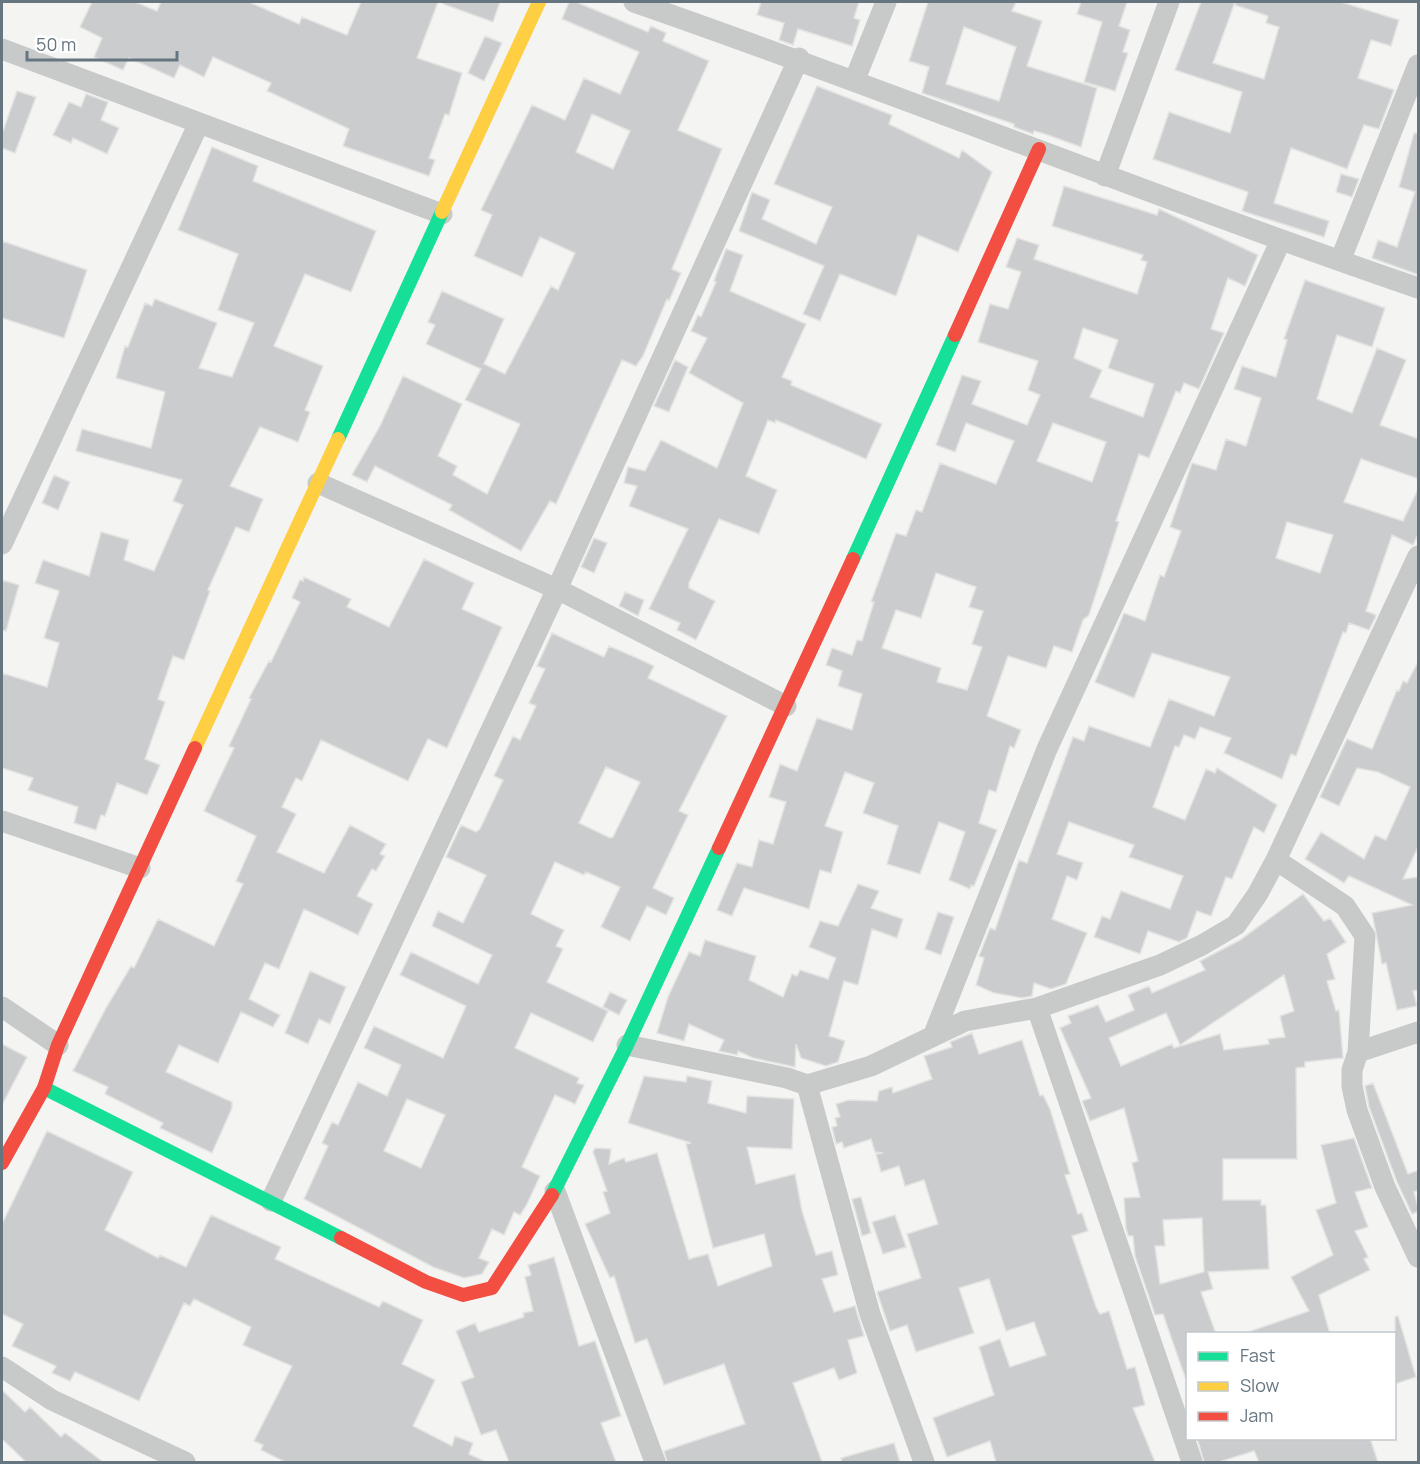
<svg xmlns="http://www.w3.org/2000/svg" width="1420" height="1464" viewBox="0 0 1420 1464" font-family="Manrope,sans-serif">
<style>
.building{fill:#cbcccd;stroke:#e3e3e2;stroke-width:1.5;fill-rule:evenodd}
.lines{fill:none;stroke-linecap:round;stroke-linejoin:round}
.street{stroke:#c8caca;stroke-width:21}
.fast{stroke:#16e098;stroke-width:14}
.slow{stroke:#ffcf43;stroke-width:14}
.jam{stroke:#f24e42;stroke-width:14}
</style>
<rect width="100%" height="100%" fill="#f4f4f3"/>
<path class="building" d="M92,2h43l22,9 4,-9h88l50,22 3,-7 45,18 14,-33h77l-21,56 45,15 -13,42 -4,-1 -16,44 6,2 -6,16 -86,-30 6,-17 -82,-38 4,-8 -58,-26 -9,20 -24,-12 -6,13 -45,-20 -6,12 -29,-13 8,-19 -22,-11z
M443,2h57l-7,20 -50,-18z
M569,2h7l72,30 3,-6 15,7 -3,8 46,20 -31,69 44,19 -50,120 9,4 -12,28 -2,-2 -24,57 -7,10 -14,-6 -66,144 -6,-3 -29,50 -72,-41 3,-5 -77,-39 -8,16 -15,-7 28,-49 23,-50 59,28 -24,52 19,10 -4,9 34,19 33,-70 -55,-24 16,-31 -55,-25 9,-19 -7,-3 14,-31 62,28 -20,45 21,10 46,-88 7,4 17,-37 -35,-16 -18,40 -48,-21 18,-41 -11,-5 51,-105 33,15 19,-42 36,16 19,-42 -77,-33zM592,114l38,17 -17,38 -37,-17z
M761,2h98l-5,16 6,2 -8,26 -54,-17 -5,16 -14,-5 5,-17 -27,-8z
M928,2h88l-4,9 30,10 -15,45 70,22 -16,59 -36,-13 -11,-3 -1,3 -19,-7v-3l-92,-31 7,-26 -20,-6zM964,27l52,20 -17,54 -53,-17z
M1081,2h46l-8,24 11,4 -7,22 5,1 -13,38 -31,-9 18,-60 -25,-8z
M1201,2h34l-22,61 51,16 15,-52 -13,-4 2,-7 -33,-11 1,-3h105l58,18 -8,26 -20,-6 -13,38 36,12 -15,39 -15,-4 -17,44 -56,-21 -17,55 55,18 -5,16 -82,-26 6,-19 -95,-33 16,-47 61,21 12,-41 -67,-22z
M485,36l17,7 -18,38 -16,-8z
M817,86l75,29 -3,9 70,34 3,-8 30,22 -34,80 -40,-17 -22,61 -56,-22 -20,47 -17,-7 21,-48 -85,-35 13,-39 18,8 -8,19 54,25 16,-37 -58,-23z
M17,91l19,6 -21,56 -13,-5v-14z
M86,94l22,8 -7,18 18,8 -12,26 -34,-16 -2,5 -18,-8 16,-33 12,5z
M1414,133l5,1v141l-47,-17 6,-18 19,7 18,-55 -16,-5z
M212,147l46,19 -5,15 123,50 -25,61 -46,-18 -31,72 49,20 -18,44 5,2 -12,30 -38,-15 -30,59 33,13 -14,33 -13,-5 -28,63 2,1 -26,69 -11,-4 -15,43 7,3 -20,57 15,6 -13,30 -30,-12 -12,33 -4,-1 -5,15 -22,-7 4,-16 -50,-17 5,-12 -31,-10v-95l45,14 12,-44 -15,-5 15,-47 -24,-8 8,-23 46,16 12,-44 28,8 -5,20 30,11 29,-66 -10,-4 9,-21 -106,-29 6,-22 69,19 14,-56 -49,-14 9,-32 3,1 17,-44 7,3 3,-7 62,24 -18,45 33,9 22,-54 -36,-13 20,-56 -60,-24z
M1341,174l18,5 -7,18 -16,-5z
M1064,186l93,29 2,-6 99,46 -13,31 -17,-8 -17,51 13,4 -25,56 -15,-6 -4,10 -4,-2 -27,67 -10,-4 -23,67 3,1 -30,93 -6,5 -11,32 -18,-6 -8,22 -38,-12 -21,60 34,14 -7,18 -4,-2 -14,46 -7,-2 -10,33 18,7 -23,56 -3,-1 -1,4 -21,-9 16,-48 -26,-10 -19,52 -33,-10 11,-38 -35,-13 11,-30 -29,-11 -20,54 18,6 -12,41 -11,-3 -11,39 -65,-21 -12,28 -15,-6 20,-47 15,4 7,-27 14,4 13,-42 -17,-5 11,-33 17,7 20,-53 35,12 10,-36 -24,-8 4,-15 -16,-6 6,-17 20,7 5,-15 5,1 12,-39h-3l25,-69 10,3 10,-26 6,2 18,-49 56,21 18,-43 -48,-18 -11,29 -19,-7 26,-70 19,6 -9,23 55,21 13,-30 -12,-5 10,-29 -60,-19 12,-38 18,5 13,-37 -15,-5 11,-29 22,7 -5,14 103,35 10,-32 -6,-2 2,-5 -91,-29zM1083,328l35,12 -10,28 46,16 -11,33 -53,-20 12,-27 -28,-12zM1053,423l53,19 -14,40 -55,-21zM936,573l40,14 -7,20 14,4 -11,33 10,3 -15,43 -30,-8 4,-14 -59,-20 14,-38 25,8z
M2,241l85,29 -23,68 -62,-20z
M726,249l17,6 -13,36 76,33 -24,53 10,4 -1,4 91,39 -16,35 -90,-39 -1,3 -7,-3 -22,56 31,14 -18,44 -40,-15 -30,64v5l26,13 -19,39 -19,-10 3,-7 -31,-14 39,-80 -59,-23 8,-20 -13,-3 4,-16 17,4 16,-31 56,28 26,-65 -54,-30 18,-35 -16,-7 7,-16 3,2 15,-35 -2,-1z
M1305,280l80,28 -13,39 -35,-12 -20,64 35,14 25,-65 29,12 -26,65 39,14v40l-58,-20 -17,43 59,19 16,-34v45l-6,13 -21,-10 -26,76 10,4 -1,3 -6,12 -20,-7 -3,10 -3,-1 -47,124 -5,-2 -9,25 -58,-26 7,-15 -31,-11 -5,12 -11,-4 -5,12 -4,-1 -22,61 32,13 21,-51 9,4 2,-5 60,37 -13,28 -10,-6 -22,52 -6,-2 -15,39 -14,-5 -10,27 -8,4 -31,-11 -8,23 -46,-17 8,-21 8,3 11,-28 49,18 13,-33 -54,-19 5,-12 -65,-23 -12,32 26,9 -6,17 -10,-4 -15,43 35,14 -21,51 -15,5 -17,-6 -2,13 -10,2 -28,-5 -18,-8 8,-27 -5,-2 11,-28 5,2 24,-70 8,3 46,-126 11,4 5,-15 61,21 19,-48 45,17 16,-39 -78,-24 -18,45 -39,-16 29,-69 21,8 15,-46 4,2 17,-46 -11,-4 22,-64 24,7 10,-31 20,7 15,-48 -27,-9 8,-23 34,11 11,-37 -3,-1zM1287,522l46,13 -13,38 -44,-15z
M675,360l13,7 -19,45 -15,-6z
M54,475l16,7 -12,28 -16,-7z
M594,538l13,5 -13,30 -13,-6z
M424,559l50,24 -12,26 40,18 -55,121 -19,-9 -20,42 -87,-41 -19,41 -6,-3 -14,29 14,7 -19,38 47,21 26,-48 36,19 -6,10 5,2 -9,15 -4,-2 -15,27 16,8 -15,31 -54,-26 -25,60 -14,-6 -16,36 31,16 -7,12 -32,-15 -23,51 -39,-18 -13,27 66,30v6l-20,45 -52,-25 3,-5 -58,-29 3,-7 -35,-16 33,-63 25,-42 3,2 24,-49 56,27 29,-62 -7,-3 20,-45 -52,-25 30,-63 -5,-2 22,-47 -2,-1 20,-37 2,1 29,-60 -8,-4 8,-18 3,1 1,-4 47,22 -4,8 42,20z
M2,580l17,5 -13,46 -4,-1z
M625,592l19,8 -6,16 -19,-10z
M552,633l52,24 5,-11 28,12 17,8 -6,12 79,38 -48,95 9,4 -35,73 21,10 -8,17 -19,-9 -17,35 -29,-14 19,-40 -34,-15 -2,3 -29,-13 -24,52 33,16 -8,16 7,3 -16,33 61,29 -15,31 -62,-29 -16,35 64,30 -2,5 7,2 -9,19 -20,-9 -33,72 18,9 -14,30 -6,9 -6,-3 -10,23 -12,-6 -13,29 10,4 -7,12 -18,4 -31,-11 -129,-68 24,-53 -6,-3 10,-21 6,3 20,-43 29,14 14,-31 -37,-17 10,-22 69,32 23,-52 -66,-31 11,-23 67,32 14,-29 -60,-29 6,-15 25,12 23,-48 -40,-18 15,-32 15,7 4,-3 23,-49 -9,-4 19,-40 7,4 16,-34 -7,-3 16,-34 -8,-3zM606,767l34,15 -27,55 -3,1 -31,-15zM407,1099l38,16 -24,53 -37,-17z
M1419,660v185l-16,34 16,-2v113l-6,1 4,15 -20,4 -11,-47 -4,1 -10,-51 40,-8 -63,-29 -5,7 -39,-24 16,-27 43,27 11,-24 11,5 24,-53 -32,-15 -21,-4 -18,38 -19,-9 27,-58 25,10 25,-59 2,1 4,-10 4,2z
M858,884l21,7 -8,17 32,11 -6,19 -25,-9 -14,56 -14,-4 -15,55 16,5 -7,21 -12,4 -25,-8 -5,-14 -1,23 -42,-9 -15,-7 -1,4 -18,-4 5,-11 -35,-16 -5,17 -27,-8 11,-36 21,-45 11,4 5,-16 51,16 -7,24 34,17 9,-23 5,2 3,-6 28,9 8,-21 -27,-11 11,-26 18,5z
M1303,894l21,27 6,-3 16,24 -19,12 8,25 -8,2 9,30 3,-1 4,48 -38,4v5l-9,1 1,91h-74v41h38v5h5l3,64 -61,3 5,17 -12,3 15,42h-28v43h-3l-22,-63 -8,1 -20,-59 -2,-20h-5l-2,-8 -2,-30 16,-1 -8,-34 6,-2 -14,-53 -34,13 -8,-20 9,-3 -31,-70 11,-5 -3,-7 30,-11 8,17 28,-12 -6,-15 21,-9 3,7 53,-23 -5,-9 40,-21zM1284,975l10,36 -14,5 5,21 -17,2 1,5 -45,6 -4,-16 -46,14 -2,-4 -51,22 -12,-28 57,-25 14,32zM1202,1218l2,54 -44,12 -5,-38h10l-2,-26z
M938,912l16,5 -13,38 -16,-6z
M310,971l36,16 -16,37 -11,-5 -11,25 -23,-11z
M610,992l17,8 -8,15 -16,-8z
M972,1033l7,21 43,-14 18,56 3,-1 7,14 20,65 -5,1 13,39 4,-1 6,18 -16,5 24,71 4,7 9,-3 18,58 8,-2 10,38 -12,3 22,54h-159l-6,-21 -43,16 -14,-39 61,-23 -15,-48 21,-8 10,28 36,-12 -12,-33 -28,9 -17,-52 -30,9 15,45 -58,19 -9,-27 -17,6 -13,-39 44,-14 -14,-44 31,-10 -14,-44 -19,6 -6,-20 -18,6 -5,-18 7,-1 -8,-1 -4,-13 -27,9 -2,-6 -6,2 -4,-17 5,-1 -2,-8 5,-1 -4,-13 13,-4 28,1 2,-10 13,-4 1,6 39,-14 -8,-23 28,-9 -2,-5z
M2,1044l25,13 -25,48z
M644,1076l42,6 1,-6 25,5 -4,22 38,10 1,-17 47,3 -2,50 -45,-2 9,37 39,-10 7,37 14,44 16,-4 6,24 -16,4 12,33 21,-6 9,30 -16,4 9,33 -18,7 -5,-12 -41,15 29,79h-155l-3,-11 81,-27 -21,-60 -60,21 -17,-46 -12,4 -21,-67 -4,2 -25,-54 25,-11 -7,-21 4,-1 -14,-39 2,-4 16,1 -2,15 15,-6 2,4 31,-9 32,106 19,-5 10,32 54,-20 -8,-32 -51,14 -27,-104 5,-1 -63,-20z
M1373,1083l35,91 11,-4v20l-5,2 5,19 -7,3 -15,-32 -28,-75 -4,-21z
M47,1131l86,41 -28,58 53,28 2,-3 26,12 25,-52 70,32 -6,12 104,48 4,-6 40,19 -21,44 33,16 -22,46 39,20 3,-10 18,7 -4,11 17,8h-201l-24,-12 2,-5 -9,-4 38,-75 -49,-21 8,-18 -57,-28 -4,7 -6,-3 -45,98 -64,-29 -5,9 -18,-8 4,-7 -44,-20 11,-22 -21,-10v-90z
M1354,1138l18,50 -17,4 13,35 -13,4 13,26 -4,2 6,11 -51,25 11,39h-79v-3l58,-20 -18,-34 42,-22 -17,-45 20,-7 -15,-58z
M861,1197l10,36 -9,3 -10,-37z
M895,1215l11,32 -23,7 -11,-32z
M554,1257l25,89 16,-5 26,75 -20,7 15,39h-107l-13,-32 -15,5 -20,-53 13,-5 -18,-46 19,-8 4,9 45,-15 -1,-4 10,-2 -8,-34 6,-2 -3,-10z
M1398,1316l18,61 -21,7v-67z
M2,1390l23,22 5,-5 31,30 4,-4 38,29h-77l-24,-23z
M1197,1438h173l8,24h-119l-5,-11 -35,11h-15z
M894,1443l6,19h-58l-1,-4z"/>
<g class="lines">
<path class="street" d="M634,2c263,91 521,196 784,286
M2,49l440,165
M855,79l31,-77
M1105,176l64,-174
M1340,261l78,-196
M318,483l239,106 229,117
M2,544l197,-421
M2,821l138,47
M1276,860l69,46 20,30 -7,116 -6,18v16l5,24 28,77 33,70
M2,1007l56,38
M1037,1008l155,454
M934,1034l113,-285 234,-509
M627,1045l160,33 20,7 64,-19 94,-45 72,-13 123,-43 42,-20 34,-20 21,-30 19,-35 142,-304
M1358,1052l60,-20
M807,1085l63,229 54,148
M555,1191l100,271
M271,1201l286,-612 242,-531
M2,1367l50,33 133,62"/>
<path class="fast" d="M338,439l104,-227
M853,559l102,-224
M44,1088l297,150
M552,1195l75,-150 92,-197"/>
<path class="slow" d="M442,212l97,-210
M195,748l143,-309"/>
<path class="jam" d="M955,335l84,-186
M719,848l134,-289
M2,1163l42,-75 14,-43 137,-297
M341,1238l85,44 37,13 29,-7 60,-93"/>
</g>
<rect width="1420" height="1464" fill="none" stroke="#657681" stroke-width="6"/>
<rect x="1186" y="1332" width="210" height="108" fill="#ffffff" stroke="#c1c8cd" stroke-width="1.5"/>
<rect x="1198" y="1352" width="30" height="9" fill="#16e098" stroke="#c1c8cd" stroke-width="1.5"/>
<text x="1240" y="1362" font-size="18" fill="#657681">Fast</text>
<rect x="1198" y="1382" width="30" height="9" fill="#ffcf43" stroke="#c1c8cd" stroke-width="1.5"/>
<text x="1240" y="1392" font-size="18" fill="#657681">Slow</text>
<rect x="1198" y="1412" width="30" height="9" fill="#f24e42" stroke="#c1c8cd" stroke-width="1.5"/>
<text x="1240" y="1422" font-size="18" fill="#657681">Jam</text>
<path d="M27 51v9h150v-9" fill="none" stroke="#657681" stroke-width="3"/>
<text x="36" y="51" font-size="18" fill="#657681" stroke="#ffffff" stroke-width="4.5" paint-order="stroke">50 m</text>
</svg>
